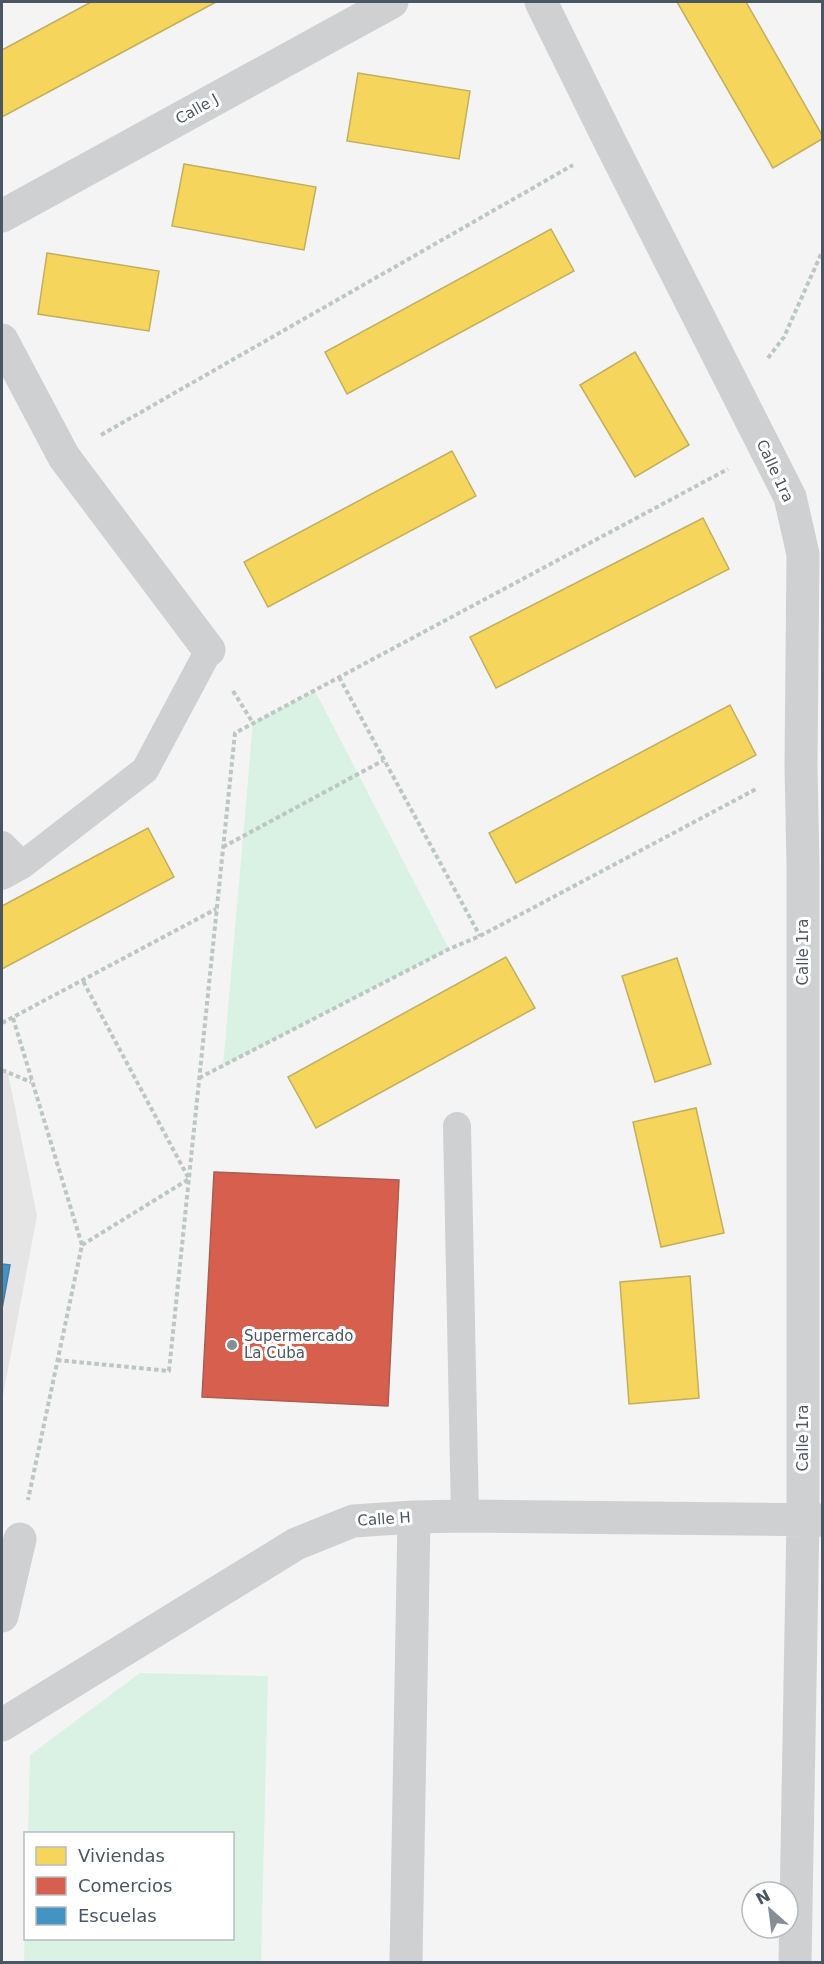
<svg xmlns="http://www.w3.org/2000/svg" width="824" height="1964" viewBox="0 0 824 1964" font-family="'DejaVu Sans',sans-serif">
<style>
.education{fill:#e6e5e6}
.green{fill:#d9f2e3}
.homes{fill:#f6d55c;stroke:#c2af5e;stroke-width:1.5}
.shops{fill:#d6604d;stroke:#ac5d53;stroke-width:1.5}
.schools{fill:#4393c3;stroke:#4581a6;stroke-width:1.5}
.lines{fill:none;stroke-linecap:round;stroke-linejoin:round}
.path{stroke:#bcc7c4;stroke-width:4;stroke-dasharray:4.5 3;stroke-linecap:butt}
.lane{stroke:#ced0d2;stroke-width:28}
.street{stroke:#ced0d2;stroke-width:33}
.poi-dot{fill:#868d94;stroke:#fff;stroke-width:2}
.labels{text-anchor:middle;stroke-width:6;stroke-linejoin:round;paint-order:stroke}
.street-label{font-size:15px;fill:#4a5661;stroke:#fff}
.poi-label{font-size:15px;fill:#4a5661;stroke:#fff;text-anchor:start}
</style>
<rect width="100%" height="100%" fill="#f4f4f4"/>
<path class="education" d="M2,1070l6,3 29,143 -35,185z"/>
<path class="green" d="M315,691l134,258 -226,117 30,-343z
M140,1673l128,3 -7,286h-237l1,-44 1,20h206v-104l-204,-1 2,-78z"/>
<path class="homes" d="M91,2h125l-214,115v-67z
M677,2h69l76,133v4l-49,29z
M358,73l112,18 -11,68 -112,-18z
M184,164l132,23 -12,63 -132,-24z
M551,229l23,42 -227,123 -22,-42z
M47,253l112,18 -10,60 -111,-17z
M635,352l54,93 -54,32 -55,-92z
M452,451l24,45 -208,111 -24,-45z
M703,518l26,51 -233,119 -26,-51z
M730,705l26,50 -240,128 -27,-50z
M148,828l26,49 -172,92v-63z
M506,957l29,51 -219,120 -28,-51z
M677,958l34,106 -56,18 -33,-106z
M696,1108l28,125 -63,14 -28,-125z
M690,1276l9,122 -70,6 -9,-122z"/>
<path class="shops" d="M214,1172l185,8 -11,226 -186,-9z"/>
<path class="schools" d="M2,1264l8,1 -8,44z"/>
<g class="lines">
<path class="path" d="M768,358l16,-21 38,-85
M101,435l472,-270
M339,677l141,259
M233,691l20,32
M223,847l161,-87
M13,1018l69,227 -54,255
M2,1023l214,-114
M2,1070l29,12
M199,1078l250,-129 31,-13 278,-148
M82,1245l107,-66 -106,-198
M57,1360l112,11 66,-638 493,-264"/>
<path class="lane" d="M2,845l20,20
M2,876l20,-11 123,-95 64,-120
M457,1126l8,390"/>
<path class="street" d="M541,2l70,142 179,353 13,57 -2,211 2,101v653l-8,443
M2,216l390,-214
M2,340l62,117 145,193
M2,1616l18,-77
M2,1725l294,-181 57,-23 61,-4 51,-1 357,4
M406,1962l8,-445"/>
</g>
<circle class="poi-dot" cx="232" cy="1345" r="6"/>
<g class="labels">
<g class="street-label">
<text transform="translate(197 109) rotate(-29)" y="5">Calle J</text>
<text transform="translate(775 471) rotate(65)" y="5">Calle 1ra</text>
<text transform="translate(803 952) rotate(-90)" y="5">Calle 1ra</text>
<text transform="translate(803 1438) rotate(-90)" y="5">Calle 1ra</text>
<text transform="translate(384 1519) rotate(-4)" y="5">Calle H</text>
</g>
<g class="poi-label">
<text x="244" y="1341">Supermercado<tspan x="244" dy="17">La Cuba</tspan></text>
</g>
</g>
<rect width="824" height="1964" fill="none" stroke="#4a5661" stroke-width="6"/>
<rect x="24" y="1832" width="210" height="108" fill="#ffffff" stroke="#b7bbc0" stroke-width="1.5"/>
<rect x="36" y="1847" width="30" height="18" fill="#f6d55c" stroke="#b7bbc0" stroke-width="1.5"/>
<text x="78" y="1862" font-size="18" fill="#4a5661">Viviendas</text>
<rect x="36" y="1877" width="30" height="18" fill="#d6604d" stroke="#b7bbc0" stroke-width="1.5"/>
<text x="78" y="1892" font-size="18" fill="#4a5661">Comercios</text>
<rect x="36" y="1907" width="30" height="18" fill="#4393c3" stroke="#b7bbc0" stroke-width="1.5"/>
<text x="78" y="1922" font-size="18" fill="#4a5661">Escuelas</text>
<g transform="translate(770 1910) rotate(332)"><circle r="28" fill="#ffffff" stroke="#b7bbc0" stroke-width="1.5"/>
<path d="M0-4.5L10 22L0 15L-10 22Z" fill="#868d94"/>
<text y="-9" font-size="16" font-weight="bold" text-anchor="middle" fill="#4a5661">N</text>
</g>
</svg>
